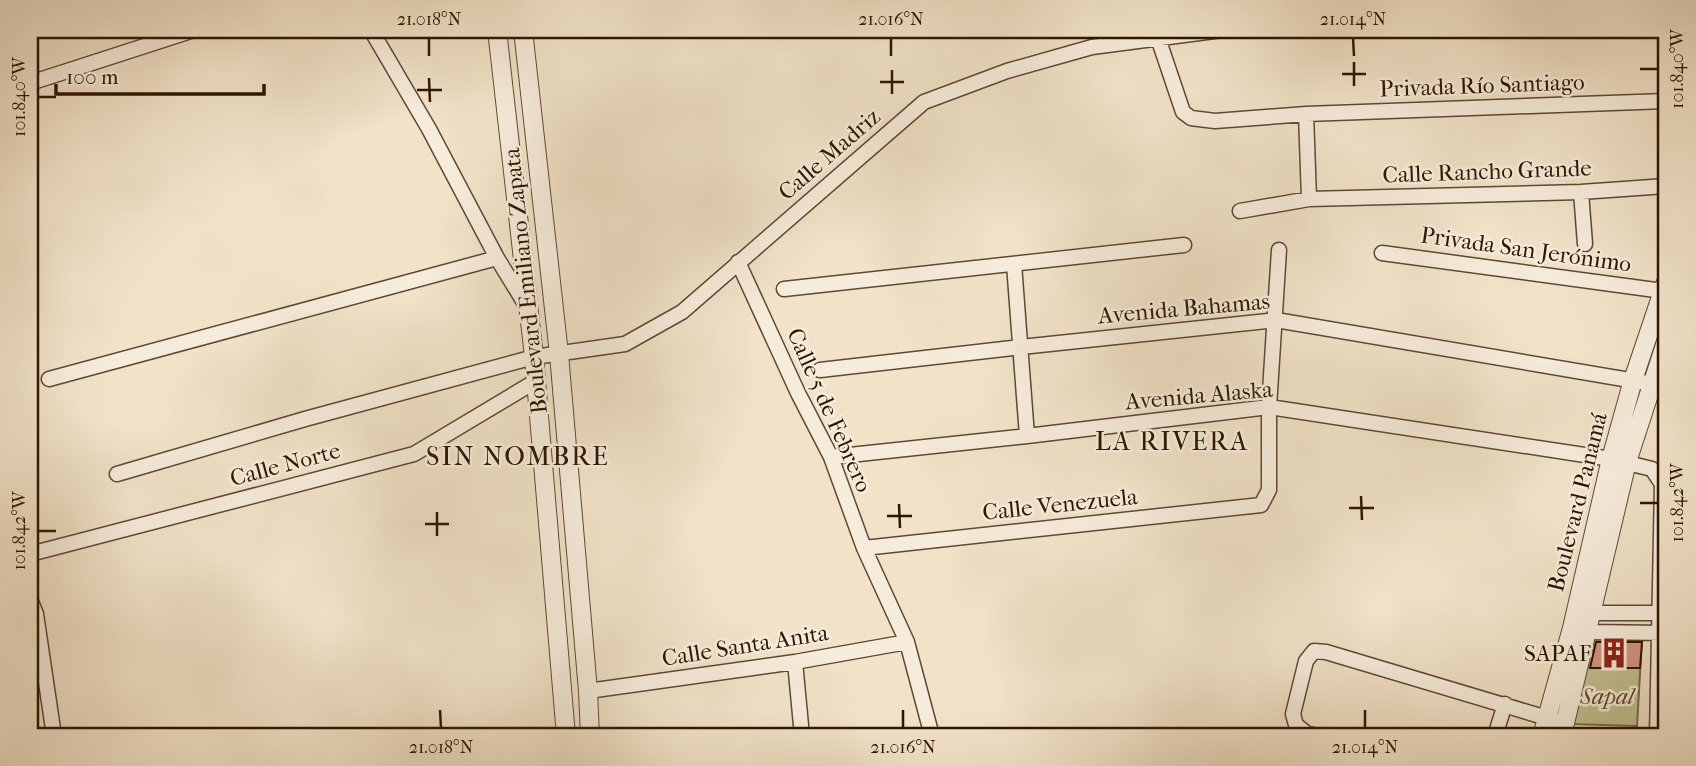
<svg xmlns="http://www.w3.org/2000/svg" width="1696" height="766" font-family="'IM FELL French Canon',serif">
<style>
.green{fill:#c2c191;stroke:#786c48;stroke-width:2}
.building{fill:#d59685;stroke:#2d1600;stroke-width:2}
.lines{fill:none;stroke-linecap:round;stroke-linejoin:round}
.minor-casing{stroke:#5e4932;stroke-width:17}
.tertiary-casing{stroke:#5e4932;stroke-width:20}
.minor{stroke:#f6ecdb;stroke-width:14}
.tertiary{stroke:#f6ecdb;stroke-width:18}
.ticks{fill:none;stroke:#2d1600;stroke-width:2.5}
.labels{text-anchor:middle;stroke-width:5;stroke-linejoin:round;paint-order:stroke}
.street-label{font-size:23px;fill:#2d1600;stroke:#f6ecdb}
.poi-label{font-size:23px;fill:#2d1600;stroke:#f6ecdb;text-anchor:end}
.park-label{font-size:23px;font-style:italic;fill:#5a492c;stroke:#f6ecdb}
.quarter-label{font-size:26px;letter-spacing:2px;fill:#2d1600;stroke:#f6ecdb}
.neatline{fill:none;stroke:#2d1600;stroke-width:2.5}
.ticks-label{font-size:18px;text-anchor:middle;fill:#2d1600}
</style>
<rect width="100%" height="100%" fill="#f1e2c8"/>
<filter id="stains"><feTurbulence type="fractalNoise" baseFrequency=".00286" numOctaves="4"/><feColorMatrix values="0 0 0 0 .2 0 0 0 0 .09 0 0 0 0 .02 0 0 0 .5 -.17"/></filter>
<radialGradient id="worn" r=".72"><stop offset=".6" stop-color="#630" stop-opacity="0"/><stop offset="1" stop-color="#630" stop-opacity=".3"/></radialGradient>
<path class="green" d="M1591,638L1642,639L1637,726L1569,724Z"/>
<path class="building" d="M1596,642H1642L1640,668H1590Z"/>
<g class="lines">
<g class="minor-casing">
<path id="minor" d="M371,30L429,129L497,258L527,307
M1158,38L1183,112L1191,118L1215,121L1306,114L1666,101
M30,83L194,30
M1306,114L1309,199
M1581,192L1585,244
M1240,211L1309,199L1581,192L1666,186
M1382,253L1663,291
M738,262L798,393L831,457L864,548L907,642L932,736
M1014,264L1027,436
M784,289L1184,245
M820,370L1021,347L1276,320L1653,384
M49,379L497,258
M831,457L1027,436L1269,407L1611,459L1652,469L1662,484L1657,736
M117,474L305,419L534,357L625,344L682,312L924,102L1007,71L1092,47L1222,30
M864,548L1261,505L1269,490V407L1279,250
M30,554L414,454L536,381
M30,599L36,614L54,736
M1584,612L1592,613H1666
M1580,630L1587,632L1666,633
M795,662L802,736
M588,691L795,662L907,642
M1316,736L1306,733L1296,725L1293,714L1306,661L1314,651L1326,652L1557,721
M1495,736L1505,704"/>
</g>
<g class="tertiary-casing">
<path id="tertiary" d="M497,30L534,357L566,736
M523,30L559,354L588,691L590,736
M1542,736L1572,628L1611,459L1633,380L1666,282
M1562,736L1627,462L1666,342"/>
</g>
<use href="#minor" class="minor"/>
<use href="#tertiary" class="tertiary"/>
</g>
<path class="ticks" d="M429,38V56M891,38V56M1353,38L1354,56M1354,62V86M1640,69H1658M892,70V94M1342,74H1366M429,78L430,102M880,82H904M417,90H442M38,97H56M1361,496L1362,520M1640,503H1658M899,504L900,528M1349,508H1374M437,512V536M887,516H912M425,524H449M38,531H56M440,710L441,728M903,710V728M1365,710V728"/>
<defs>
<g id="building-bare" transform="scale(2.415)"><path d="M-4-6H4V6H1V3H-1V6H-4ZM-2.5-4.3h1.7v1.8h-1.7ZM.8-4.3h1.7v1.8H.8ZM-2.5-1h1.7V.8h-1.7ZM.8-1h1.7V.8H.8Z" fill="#8f2418" stroke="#f6ecdb" stroke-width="2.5" paint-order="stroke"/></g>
</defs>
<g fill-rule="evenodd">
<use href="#building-bare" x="1614" y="653"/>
</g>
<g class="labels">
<g class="street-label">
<text transform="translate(1482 85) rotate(-2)" y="8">Privada Río Santiago</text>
<text transform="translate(829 154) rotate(-41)" y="8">Calle Madriz</text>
<text transform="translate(1487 171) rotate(-2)" y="8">Calle Rancho Grande</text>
<text transform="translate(1526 249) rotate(8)" y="8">Privada San Jerónimo</text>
<text transform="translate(525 281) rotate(-96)" y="8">Boulevard Emiliano Zapata</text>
<text transform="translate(1184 308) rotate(-5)" y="8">Avenida Bahamas</text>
<text transform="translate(1199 395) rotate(-5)" y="8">Avenida Alaska</text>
<text transform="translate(830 410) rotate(66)" y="8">Calle 5 de Febrero</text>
<text transform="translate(285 464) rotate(-15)" y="8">Calle Norte</text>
<text transform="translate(1577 502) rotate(-76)" y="8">Boulevard Panamá</text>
<text transform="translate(1060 504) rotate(-6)" y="8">Calle Venezuela</text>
<text transform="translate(745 645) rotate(-9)" y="8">Calle Santa Anita</text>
</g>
<g class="poi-label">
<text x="1591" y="661">SAPAF</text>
</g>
<g class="park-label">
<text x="1607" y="704">Sapal</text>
</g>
<g class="quarter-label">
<text x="1172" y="450">LA RIVERA</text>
<text x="518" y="465">SIN NOMBRE</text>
</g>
</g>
<rect width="1696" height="766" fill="none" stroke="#f1e2c8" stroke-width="77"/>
<path d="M56 84v10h208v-10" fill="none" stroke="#2d1600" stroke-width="3.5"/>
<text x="66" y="84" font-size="21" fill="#2d1600" stroke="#f6ecdb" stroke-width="5" paint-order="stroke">100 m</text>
<rect x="38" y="38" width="1620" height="690" class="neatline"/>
<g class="ticks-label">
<text x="429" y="25">21.018°N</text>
<text x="891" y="25">21.016°N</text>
<text x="1353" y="25">21.014°N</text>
<text transform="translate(1677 69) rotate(-90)" y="6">101.840°W</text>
<text transform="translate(19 97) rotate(-90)" y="6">101.840°W</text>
<text transform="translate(1677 503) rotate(-90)" y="6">101.842°W</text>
<text transform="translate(19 531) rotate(-90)" y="6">101.842°W</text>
<text x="441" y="753">21.018°N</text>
<text x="903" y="753">21.016°N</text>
<text x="1365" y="753">21.014°N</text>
</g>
<rect width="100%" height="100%" filter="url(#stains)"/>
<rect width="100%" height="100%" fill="url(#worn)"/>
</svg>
